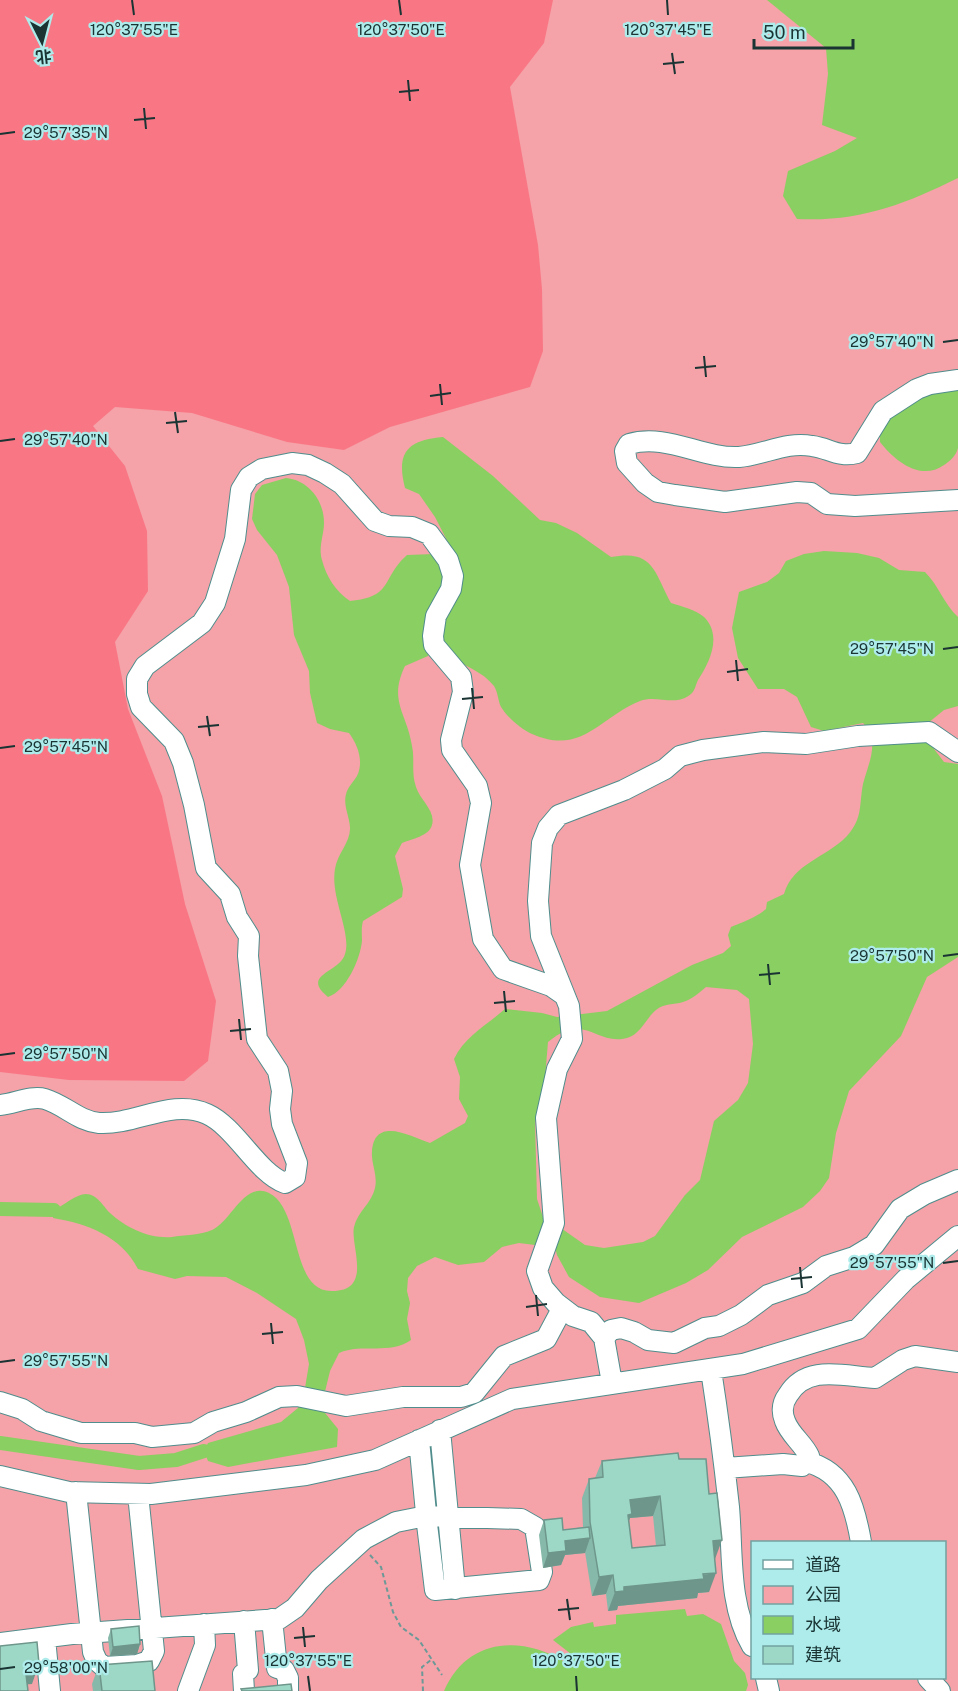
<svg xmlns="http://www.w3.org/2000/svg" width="958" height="1691" font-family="'Public Sans','Noto Sans SC',sans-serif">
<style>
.green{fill:#f5a2a8;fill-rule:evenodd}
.forest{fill:#f97785}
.water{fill:#8acf61}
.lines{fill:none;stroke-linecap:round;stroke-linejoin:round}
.canal{stroke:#8acf61;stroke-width:14}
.minor-casing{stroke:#508d8c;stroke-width:22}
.path{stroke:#6b9998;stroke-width:2;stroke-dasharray:4.5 3;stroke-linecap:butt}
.minor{stroke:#fff;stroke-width:20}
.wall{fill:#87b9aa;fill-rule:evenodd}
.shaded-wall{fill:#6e968b}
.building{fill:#9dd7c6;stroke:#6e968b;stroke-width:1.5;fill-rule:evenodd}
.ticks{fill:none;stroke:#1a3333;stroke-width:2}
.ticks-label{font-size:15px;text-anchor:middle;fill:#1a3333;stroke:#adeceb;stroke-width:4.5;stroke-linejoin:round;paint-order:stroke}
</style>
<rect width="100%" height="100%" fill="#adeceb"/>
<path class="green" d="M442,0H958V1691H0V503ZM752,1542H944V1678H752Z"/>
<path class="forest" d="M0,0H553L544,43L510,87L538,245L542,289L543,351L530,387L390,427L344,450L287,442L192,413L115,407L93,426L125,466L147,531L148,591L115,642L128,709L162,796L185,904L216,1001L208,1061L184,1081L69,1080L0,1072Z"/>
<path class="water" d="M767,0H958V178C903,205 859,222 797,219L783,196L788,171L835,151L857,138L822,125L828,74L826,48Z
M958,386C958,405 958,429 958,448C956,456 950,461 944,465C920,482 894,460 880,442C880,438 880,431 881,428C890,406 937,391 958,386Z
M443,437L493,476L540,520L556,523L577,533L611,557C654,549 654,572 671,603C681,606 696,610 704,617C723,636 709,663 698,680C696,684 695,690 692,693C677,708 657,694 640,701C600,717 582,756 532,734C521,729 508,718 501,707C498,701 498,692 494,686C485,675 476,671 465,665C454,658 446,648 438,640L453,552L435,517L419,494L405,488C396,453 407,440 443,437Z
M286,478C308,480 324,500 324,523C324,535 318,547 322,560C326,576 336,592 350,601C394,597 381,578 407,555L434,554L446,574L428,656L405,666C388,701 407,713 412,746C415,760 411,773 416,787C420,800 436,811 432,825C429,836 412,839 402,843L395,856L403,889L402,897L363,921C361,929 362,934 362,941C360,960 346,991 328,997C300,974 340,973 345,954C352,933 330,897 335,869C337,854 351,842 350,827C349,814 342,804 347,791C349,786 354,781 357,776C364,762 358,745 349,733L330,729L317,723L310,693L309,671L294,635L289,587L277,555L257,530L252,519L255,494L262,485Z
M824,551L857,553L879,558L899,570L925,572C939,586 944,604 958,617V706L944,710L928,723L934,749L944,762L958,764V957L927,977L901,1036L849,1091L836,1133L829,1178L820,1191L803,1207L742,1237L708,1270L686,1283L639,1303L600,1297L569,1277L557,1255L553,1240L558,1226L585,1245L604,1248L643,1242L655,1236L685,1195L700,1180L714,1121L738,1100L748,1083L753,1044L749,999L737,990L706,987C700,992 691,1000 683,1002C674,1005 664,1003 656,1010C646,1018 641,1034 627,1038C596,1046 585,1011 548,1042L545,1078L535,1122L537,1199L545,1223L543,1246L519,1243L502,1247L484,1262L458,1265L435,1257L417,1266L408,1278L407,1291L410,1303L407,1319L411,1340C390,1355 362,1343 339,1353L330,1371L321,1408L338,1429L337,1447L228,1467L208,1461L204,1451L208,1443L281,1422L298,1408L305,1388L309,1364L304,1340L296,1319L257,1293L226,1277L187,1276L175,1279L138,1269C121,1236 88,1224 53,1218L54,1210C63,1206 76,1194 86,1194C97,1194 103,1206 110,1213C126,1228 150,1239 172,1237C184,1235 200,1235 212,1230C231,1222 244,1181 269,1193C302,1209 290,1291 331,1291C374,1292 350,1246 354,1227C357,1212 372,1203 375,1188C378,1176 371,1163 372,1152C374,1115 412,1137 430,1143L465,1123L468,1116L459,1099L460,1077L454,1059C465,1036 487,1025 505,1009L542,1013L557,1017L607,1011L692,965L723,953L731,946L728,935L731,927C743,922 757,917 766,909L767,902L784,894C793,863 826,858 847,836C863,818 859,805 863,784C868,764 881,741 863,723L824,731L811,727L797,697L784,689H758L738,658L732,628L739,592L767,582L779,573L786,561L804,554Z
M685,1609L687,1616L703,1614L721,1624L734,1661L745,1673L748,1685L746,1691H444C467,1638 521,1635 565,1662L571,1654L553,1640L571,1627L593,1622L594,1627L616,1624V1615Z"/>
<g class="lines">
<path class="canal" d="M0,1209L54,1210
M0,1443L139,1463L176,1460L204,1451"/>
<g class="minor-casing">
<path id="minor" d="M958,380L930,384L917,389L883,411L857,453C839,458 829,448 812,446C786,441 764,455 739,457C702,459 667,433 629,444L625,451L627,463L645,483L658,492L675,495L725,502L797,492L811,493L827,504L855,506L958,500
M0,1105C14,1104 31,1095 45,1099C65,1105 78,1121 99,1123C136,1125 172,1098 207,1114C236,1127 257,1173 285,1183L295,1177L297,1163L282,1124L280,1109L282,1091L278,1071L257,1039L248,956L249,936L237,917L230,894L206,868L194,805L183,763L174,741L141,707L137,694V679L145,666L202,623L215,603L235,539L241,490L249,477L262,469L292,463L308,465L325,473L342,484L375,521L389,526L412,527L429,534L448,560L453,576L451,589L436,616L433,636L434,645L461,677L463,692L451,740L452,750L477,786L481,803L470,865L483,939L503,969L551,986L564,995
M604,1338L591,1322L573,1316L556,1303L543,1288L537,1271L554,1223L546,1118L557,1069L572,1039L569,1006L541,936L538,901L542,843L548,828L559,815L624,790L665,769L680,756L703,750L764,742L806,744L858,736L929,732L958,752
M711,1370C718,1415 724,1461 729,1507C733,1552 728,1605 752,1646
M612,1383L604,1338L611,1330L621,1328L634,1332L648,1340L674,1343L705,1328L719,1326L741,1315L768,1295L803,1283L826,1266L854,1257L874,1245L900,1209L925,1194L958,1180
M0,1402L22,1409L41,1421L81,1433H135L152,1437L194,1433L213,1422L246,1412L279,1397L297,1396L346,1406L403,1397H461L474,1393L504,1356L546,1339L562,1309
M440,1430L455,1589
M807,1462C846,1472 855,1507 861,1542
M725,1468L783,1464L802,1466L809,1456C803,1443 790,1435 785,1421C781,1411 782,1403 788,1395C807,1363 846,1377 875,1378L903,1360L915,1356L958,1362
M0,1476L69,1492L151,1494L306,1475L375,1460L512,1399L743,1364L858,1329L906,1279L958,1236
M76,1492L93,1652L97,1661L104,1667L137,1665L149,1661L154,1651L138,1494
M272,1619L277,1668L284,1670L288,1678V1691
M45,1638L50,1691
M0,1643L72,1634L279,1619L295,1608L319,1580L364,1539L396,1522L426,1516L521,1519L535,1527L542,1572L539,1580L435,1590L426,1516V1513L419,1440
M766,1678L769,1691
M928,1678L940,1691
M188,1691L205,1645L204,1624
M244,1691L243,1674L248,1670L244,1621"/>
</g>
<path class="path" d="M370,1555L381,1567L393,1612L401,1627L419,1640L442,1675
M423,1691L422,1667L431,1660"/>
<use href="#minor" class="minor"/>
</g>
<path class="wall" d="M679,1459L715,1559L709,1592L698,1593L697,1598L618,1606L617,1610L608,1611L606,1594L592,1596L585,1552V1553L565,1555L561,1565L543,1568L539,1535L544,1520L563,1530L583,1527L582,1498L589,1479L595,1478L602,1461ZM653,1516L656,1546L632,1548L629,1521L630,1518Z
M111,1629L140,1644L137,1654L110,1656L108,1638Z
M99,1665L155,1691H93L92,1684Z"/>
<path class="shaded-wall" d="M660,1496L653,1516L630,1518L624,1534L630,1500Z
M590,1538L585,1553L565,1555L561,1565L543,1568L548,1553L565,1541Z
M722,1540L715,1559L713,1541Z
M716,1573L709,1592L698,1593L697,1598L618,1606L617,1610L608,1611L615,1592L624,1587Z
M613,1575L606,1594L592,1596L599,1577Z
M140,1644L137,1654L110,1656L113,1647Z
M39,1664L32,1684L18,1685L25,1666Z"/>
<path class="building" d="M678,1453L679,1459H706L709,1494L717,1493L722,1540L713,1541L716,1573L703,1574L704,1579L624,1587V1591L615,1592L613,1575L599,1577L590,1522L589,1479L603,1477L602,1461ZM660,1496L665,1545L632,1548L628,1515L632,1514L630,1500Z
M562,1518L563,1530L589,1527L590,1538L565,1541L566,1551L548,1553L544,1520Z
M139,1626L140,1644L113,1647L111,1629Z
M37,1642L39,1664L25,1666L28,1691H0V1646Z
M152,1661L155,1691H102L99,1665Z
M291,1684L292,1691H242L241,1689Z"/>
<path class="ticks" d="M132,0L134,15M399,0L401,15M667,0L668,15M672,53L675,74M663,64L684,62M408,80L410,101M399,92L419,90M144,108L146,129M134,120L155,118M0,134L15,132M943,342L958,340M704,356L706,377M695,368L716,366M440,384L442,405M430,396L451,393M175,412L178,433M166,423L187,421M0,441L15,439M943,649L958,647M736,660L738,681M727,672L748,669M472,688L474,709M462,699L483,697M207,716L210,736M198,727L219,725M0,748L15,746M943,956L958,954M768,964L770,985M759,975L780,973M504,991L506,1012M494,1003L515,1001M239,1019L241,1040M230,1031L251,1029M0,1055L15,1053M943,1263L958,1261M800,1267L802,1288M791,1279L812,1277M536,1295L538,1316M526,1307L547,1304M271,1323L273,1344M262,1334L283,1332M0,1362L15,1360M567,1599L570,1620M558,1610L579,1608M303,1627L305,1647M294,1638L315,1636M0,1669L15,1667M308,1676L310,1691M576,1676L577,1691"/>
<g class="ticks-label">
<text x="134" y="35">120°37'55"E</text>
<text x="401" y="35">120°37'50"E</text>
<text x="668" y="35">120°37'45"E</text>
<text x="66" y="138">29°57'35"N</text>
<text x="892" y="347">29°57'40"N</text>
<text x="66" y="445">29°57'40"N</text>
<text x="892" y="654">29°57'45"N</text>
<text x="66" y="752">29°57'45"N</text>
<text x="892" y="961">29°57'50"N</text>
<text x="66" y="1059">29°57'50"N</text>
<text x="892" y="1268">29°57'55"N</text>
<text x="66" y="1366">29°57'55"N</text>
<text x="308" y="1666">120°37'55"E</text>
<text x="576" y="1666">120°37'50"E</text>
<text x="66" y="1673">29°58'00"N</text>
</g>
<rect x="751" y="1541" width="195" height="138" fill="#adeceb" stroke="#72a2a1" stroke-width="1.5"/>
<rect x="763" y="1560" width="30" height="9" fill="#ffffff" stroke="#72a2a1" stroke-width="1.5"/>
<text x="805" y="1571" font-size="18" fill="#1a3333">道路</text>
<rect x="763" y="1586" width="30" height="18" fill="#f5a2a8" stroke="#72a2a1" stroke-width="1.5"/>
<text x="805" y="1601" font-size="18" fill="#1a3333">公园</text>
<rect x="763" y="1616" width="30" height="18" fill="#8acf61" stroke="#72a2a1" stroke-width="1.5"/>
<text x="805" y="1631" font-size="18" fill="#1a3333">水域</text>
<rect x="763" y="1646" width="30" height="18" fill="#9dd7c6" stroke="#72a2a1" stroke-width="1.5"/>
<text x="805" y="1661" font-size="18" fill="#1a3333">建筑</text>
<g transform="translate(42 42) rotate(174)" stroke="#adeceb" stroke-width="4.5" paint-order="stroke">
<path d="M0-4.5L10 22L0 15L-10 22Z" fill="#1a3333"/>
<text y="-9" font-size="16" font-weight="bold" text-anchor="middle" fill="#1a3333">北</text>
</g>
<path d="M754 39v9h99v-9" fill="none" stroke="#1a3333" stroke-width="3"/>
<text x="763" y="39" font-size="18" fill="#1a3333" stroke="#adeceb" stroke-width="4.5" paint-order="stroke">50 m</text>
</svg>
